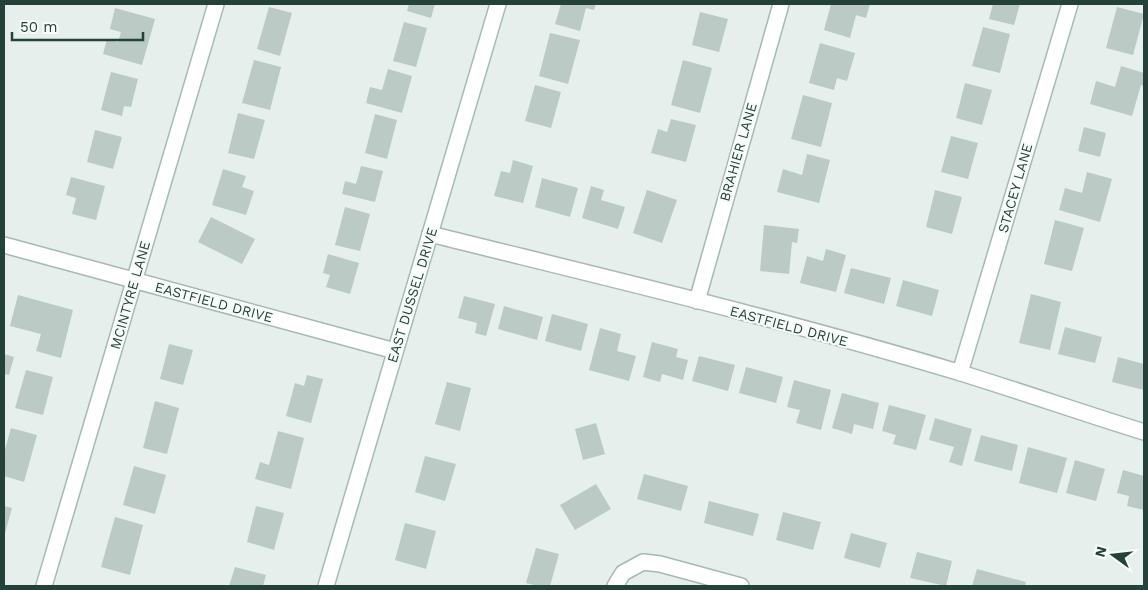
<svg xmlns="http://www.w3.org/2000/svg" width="1148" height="590" font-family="'Work Sans',sans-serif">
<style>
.building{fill:#bbcac4}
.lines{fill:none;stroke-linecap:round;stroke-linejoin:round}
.street-casing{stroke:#a8b8b2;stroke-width:18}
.secondary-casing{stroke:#a4bbb3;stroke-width:18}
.street{stroke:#fff;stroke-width:15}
.secondary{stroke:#fff;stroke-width:15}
.labels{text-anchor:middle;stroke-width:4.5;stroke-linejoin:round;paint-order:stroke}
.street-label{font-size:14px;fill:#24423a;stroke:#f7fbf9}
</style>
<rect width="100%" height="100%" fill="#e6efeb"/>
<path class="building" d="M409,4H435L431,18L407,11Z
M561,4H596L594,10L586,8L580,31L555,24Z
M831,4H870L866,18L856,15L850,38L824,30Z
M993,4H1020L1014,25L989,19Z
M269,7L292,13L280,56L257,49Z
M1117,7L1144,14L1133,55L1106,48Z
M115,8L155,19L142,65L103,54L107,39L118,42L121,32L110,29Z
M700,12L728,19L719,52L692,45Z
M404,22L427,28L416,67L393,61Z
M983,27L1010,34L1000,73L972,66Z
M550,33L580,40L568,84L539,76Z
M820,43L855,53L847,81L837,78L834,90L809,83Z
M254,60L281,67L270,110L242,103Z
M683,60L712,68L700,113L671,105Z
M1121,66L1144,73V86L1141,85L1132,116L1090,104L1096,81L1115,87Z
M388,69L412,76L402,113L366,103L370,87L382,90Z
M111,72L138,79L131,107L124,106L122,116L101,110Z
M965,83L992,90L982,125L956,118Z
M535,85L561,92L551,128L525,121Z
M803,95L832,103L821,147L791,139Z
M238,113L265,120L254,159L228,153Z
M375,114L397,120L387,159L365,153Z
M671,119L696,125L686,162L651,153L658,129L667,132Z
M1084,127L1106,133L1100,157L1078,151Z
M95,130L122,137L113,169L87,162Z
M951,136L978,143L968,179L941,172Z
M807,154L830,160L819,203L777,192L783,169L802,175Z
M513,160L533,166L523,203L494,196L501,171L510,173Z
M361,166L383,171L375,202L342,194L345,181L356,184Z
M223,169L246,176L242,187L254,191L246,215L212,205Z
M1087,172L1112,179L1100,222L1059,210L1065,188L1082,193Z
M71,177L105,186L96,220L72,214L76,198L66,195Z
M542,178L578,188L570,217L535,207Z
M591,186L604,190L601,200L625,207L618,229L582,218Z
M647,190L677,200L662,243L633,233Z
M935,190L962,197L952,234L926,227Z
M345,207L370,214L360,251L335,245Z
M211,217L255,239L242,264L198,242Z
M1055,220L1084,228L1072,271L1044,264Z
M764,225L799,229L797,243L792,242L789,274L760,271Z
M826,249L846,255L836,292L800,283L807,256L823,261Z
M328,254L359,263L350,294L326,287L330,275L323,273Z
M851,268L891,278L884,304L844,293Z
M903,280L939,290L932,316L896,306Z
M1031,294L1061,302L1050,350L1019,343Z
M18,295L73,310L61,358L36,351L41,334L10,326Z
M464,296L495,304L486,336L475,333L477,323L458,318Z
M504,306L543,317L537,340L498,329Z
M552,314L588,324L581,351L545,341Z
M1065,327L1102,337L1095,363L1058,354Z
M600,328L621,334L617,351L636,356L629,381L589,370Z
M652,342L678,349L676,357L688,360L683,380L662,374L660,382L643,377Z
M169,344L193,350L183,385L160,379Z
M4,354L14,357L9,375L4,374Z
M699,356L735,365L728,391L692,381Z
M1118,357L1144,364V390L1112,382Z
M746,367L783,377L776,403L739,393Z
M26,370L53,377L43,415L15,408Z
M307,375L323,379L311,423L286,416L295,383L304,386Z
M794,380L831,390L821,430L796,423L800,410L787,407Z
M447,382L471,388L460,431L435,424Z
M842,393L879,403L873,429L854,424L852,434L832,428Z
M155,401L179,408L167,454L143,448Z
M889,405L926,415L916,450L893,444L896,435L882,431Z
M935,418L972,429L962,466L949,462L954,447L929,440Z
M596,423L605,454L583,460L575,429Z
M11,428L37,435L24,482L4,476V453Z
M278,431L304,438L291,489L255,479L260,462L269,465Z
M981,435L1018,445L1012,471L974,461Z
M1028,447L1067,458L1057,493L1019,483Z
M425,456L456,464L445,501L415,492Z
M1075,460L1105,469L1096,501L1066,493Z
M134,466L166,475L155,514L123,505Z
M1123,470L1144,476V510L1127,506L1129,496L1117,493Z
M644,474L688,486L681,511L637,499Z
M596,484L611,509L575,530L560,505Z
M709,501L759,514L753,536L704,523Z
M4,506L12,508L4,537Z
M256,506L284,513L274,550L247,542Z
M783,512L821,522L813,550L776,540Z
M115,517L143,525L130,575L101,567Z
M405,523L436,531L426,569L395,560Z
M851,533L887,543L880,568L844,558Z
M536,548L559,554L550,586H538L526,583Z
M917,552L952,561L946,586L910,578Z
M235,567L266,575L263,586H229Z
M977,569L1026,582L1025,586H972Z"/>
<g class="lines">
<g class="street-casing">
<path id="street" d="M430,234C607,278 786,320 961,373C1022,392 1083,413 1144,432
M4,245L395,351
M697,301L781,4
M960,373L1070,4
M44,586L216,4
M615,586L623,573L643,562L660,564L741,586"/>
</g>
<g class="secondary-casing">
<path id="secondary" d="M326,586L498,4"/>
</g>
<use href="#street" class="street"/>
<use href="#secondary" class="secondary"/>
</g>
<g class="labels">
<g class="street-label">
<text transform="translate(738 152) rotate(-74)" y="5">BRAHIER LANE</text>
<text transform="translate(1015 188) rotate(-74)" y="5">STACEY LANE</text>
<text transform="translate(130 295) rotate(-74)" y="5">MCINTYRE LANE</text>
<text transform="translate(412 295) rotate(-73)" y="5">EAST DUSSEL DRIVE</text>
<text transform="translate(214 302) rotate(15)" y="5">EASTFIELD DRIVE</text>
<text transform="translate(789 326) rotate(15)" y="5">EASTFIELD DRIVE</text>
</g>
</g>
<rect width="1148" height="590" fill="none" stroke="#24423a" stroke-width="10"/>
<g transform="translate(1113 555) rotate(285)" stroke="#f7fbf9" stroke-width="4" paint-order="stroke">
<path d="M0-4L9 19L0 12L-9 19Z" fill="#24423a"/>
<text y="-8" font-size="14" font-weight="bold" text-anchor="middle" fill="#24423a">N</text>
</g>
<path d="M12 32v8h131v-8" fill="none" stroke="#24423a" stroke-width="2.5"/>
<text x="20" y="32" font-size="15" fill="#24423a" stroke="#f7fbf9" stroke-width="4" paint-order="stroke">50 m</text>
</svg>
